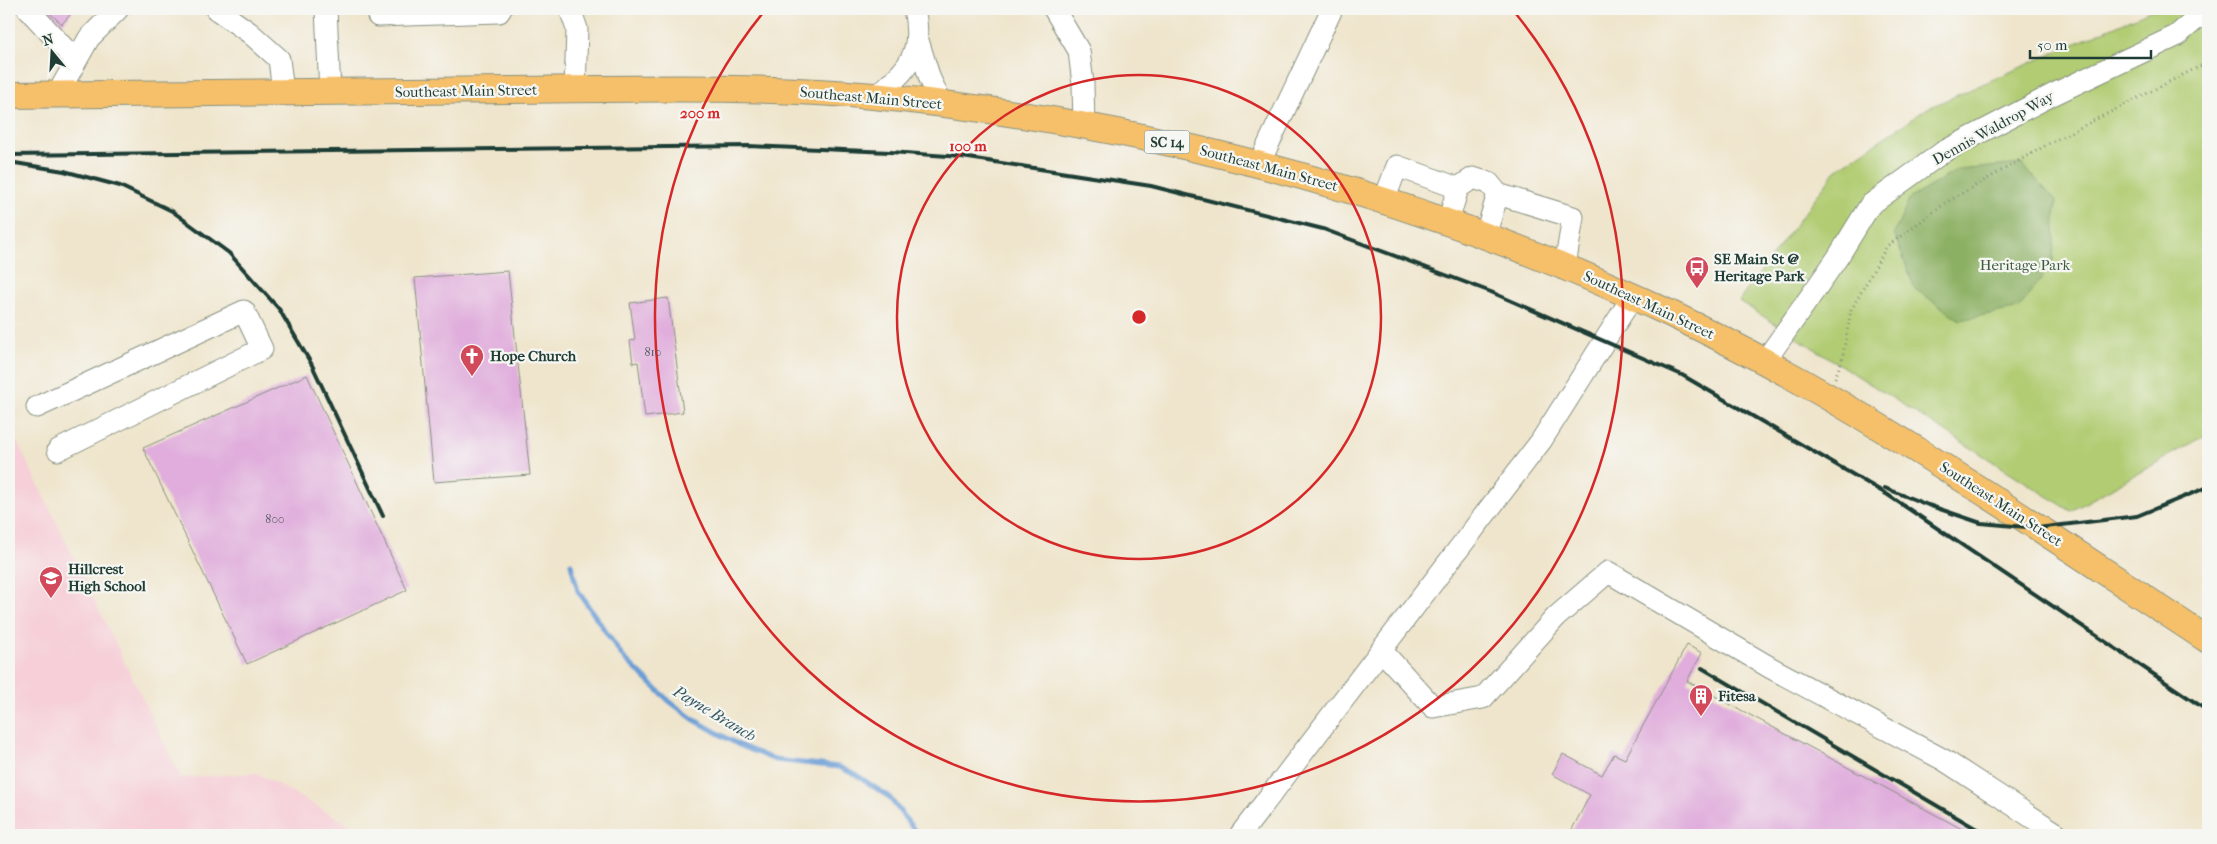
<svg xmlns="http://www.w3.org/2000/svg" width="2217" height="844" font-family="'IM FELL French Canon',serif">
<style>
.built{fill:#f6cfd8}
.green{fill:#b1cc72;stroke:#688453}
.forest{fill:#8cb064;stroke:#56764c}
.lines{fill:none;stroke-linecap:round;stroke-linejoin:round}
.stream{stroke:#6a9dd5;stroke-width:5}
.building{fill:#e0addc}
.minor-casing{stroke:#879180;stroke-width:23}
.major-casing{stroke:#879180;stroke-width:28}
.path{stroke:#879180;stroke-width:3;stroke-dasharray:1 4;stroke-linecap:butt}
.minor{stroke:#fff;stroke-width:21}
.major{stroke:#f6c06b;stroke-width:26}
.rail{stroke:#1f3d34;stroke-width:4}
.ring{fill:none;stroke:#d62828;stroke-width:2.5}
.labels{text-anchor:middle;stroke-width:4.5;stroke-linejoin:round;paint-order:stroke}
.number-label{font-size:12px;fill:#4f595e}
.shield{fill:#f6f6f2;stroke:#60746d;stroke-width:1}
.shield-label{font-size:14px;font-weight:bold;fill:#1f3d34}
.street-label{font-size:15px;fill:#1f3d34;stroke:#f6f6f2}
.poi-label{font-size:15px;font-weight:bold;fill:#1f3d34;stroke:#f6f6f2;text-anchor:start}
.park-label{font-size:15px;fill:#3c5a40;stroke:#f6f6f2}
.water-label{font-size:16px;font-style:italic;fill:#365a64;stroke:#f6f6f2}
.centre{fill:#d62828;stroke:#f6f6f2;stroke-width:2.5}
.ring-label{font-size:15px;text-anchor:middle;font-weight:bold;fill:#d62828;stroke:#f6f6f2;stroke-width:4.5;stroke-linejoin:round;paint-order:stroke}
</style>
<rect width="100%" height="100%" fill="#f6f6f2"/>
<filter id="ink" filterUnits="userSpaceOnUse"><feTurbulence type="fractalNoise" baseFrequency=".02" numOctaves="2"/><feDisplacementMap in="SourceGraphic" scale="10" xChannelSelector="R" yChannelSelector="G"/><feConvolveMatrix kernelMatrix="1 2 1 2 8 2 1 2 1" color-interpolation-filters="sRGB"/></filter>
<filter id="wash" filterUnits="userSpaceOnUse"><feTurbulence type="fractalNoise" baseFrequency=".0096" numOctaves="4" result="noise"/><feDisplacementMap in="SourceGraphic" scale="20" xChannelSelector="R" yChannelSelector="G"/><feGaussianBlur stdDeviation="1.12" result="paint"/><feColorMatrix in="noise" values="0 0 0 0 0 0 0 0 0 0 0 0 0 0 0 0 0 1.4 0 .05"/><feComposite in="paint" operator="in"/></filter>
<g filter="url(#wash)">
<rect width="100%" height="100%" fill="#efe5cc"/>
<path class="built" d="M9,425L181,778L257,773L357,829L360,835H9Z"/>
<path class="green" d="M2154,9H2208V434L2071,511L1739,301L1836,170L1928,108Z"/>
<path class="forest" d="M2022,164L2056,201L2053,263L2019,308L1960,320L1915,289L1894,234L1910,198L1958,170Z"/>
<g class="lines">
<path class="stream" d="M571,564L578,591L623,657L669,701L693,719L739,745L775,760L839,767L858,776L889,797L918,835"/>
</g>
<g id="blocks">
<path class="building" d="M45,9H75L62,24Z
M508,271L530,475L434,482L415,278Z
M668,298L683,412L645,417L638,362L633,363L630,341L635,340L630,303Z
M307,375L407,590L247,664L143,448Z
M1687,645L1702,653L1687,681L1973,835H1569L1590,795L1552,774L1563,754L1602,775L1614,754L1625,759Z"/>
</g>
</g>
<g filter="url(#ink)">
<use href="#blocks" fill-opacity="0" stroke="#879180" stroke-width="1"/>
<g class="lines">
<g class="minor-casing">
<path id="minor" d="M28,9L76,61
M216,9L250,33L279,59L283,92
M326,9L330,92
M570,9L577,29L575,90
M1054,9L1079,51L1083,84L1084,126
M378,16L499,12L501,9
M917,37L930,79L942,104
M57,95L89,38L118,9
M875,97C908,69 924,55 914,9
M1259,164L1332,9
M1458,188L1473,178L1489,183L1498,194
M1384,201L1397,166L1458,188L1448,222
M1485,236L1498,194L1573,217L1565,266
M1765,361L1838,257L1870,205L1943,152L2052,95L2176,36L2201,15L2203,9
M37,407L244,311L262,349L58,450
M1382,651L1433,707L1483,698L1556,617L1608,572L1771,668L1944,760L2059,835
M1240,835L1541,441L1633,296"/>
</g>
<g class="major-casing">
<path id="major" d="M9,95C176,93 344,92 511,90C632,89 752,85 873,96C1149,123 1418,195 1669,313C1860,403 2033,525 2208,640"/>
</g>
<path class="path" d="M1835,378L1842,360L1851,310L1887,246L1947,202L2048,144L2208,62"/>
<use href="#minor" class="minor"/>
<use href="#major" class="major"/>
<path class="rail" d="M9,155L749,146L890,152L962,157L1151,186L1323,229L1491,292L1682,375L1888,495L2208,711
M9,162L64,171L120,186L172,211L229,253L279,309L312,365L383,516
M1885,488L1928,505L1981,523L2037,528L2137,516L2208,487
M1702,668L1987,835"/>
</g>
</g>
<g class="ring">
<circle cx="1139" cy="317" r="242"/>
<path d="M1512 9A484 484 0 1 1 766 9"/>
</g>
<defs>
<g id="bus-pin" transform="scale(1.25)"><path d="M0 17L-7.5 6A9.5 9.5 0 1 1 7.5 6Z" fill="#d1495b" stroke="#f6f6f2"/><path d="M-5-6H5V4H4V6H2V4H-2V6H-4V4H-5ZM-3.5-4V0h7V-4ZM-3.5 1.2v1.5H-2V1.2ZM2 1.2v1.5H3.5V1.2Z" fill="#fff"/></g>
<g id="church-pin" transform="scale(1.25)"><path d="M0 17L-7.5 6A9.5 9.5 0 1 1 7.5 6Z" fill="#d1495b" stroke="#f6f6f2"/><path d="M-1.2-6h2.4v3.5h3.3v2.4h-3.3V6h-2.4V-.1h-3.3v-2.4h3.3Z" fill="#fff"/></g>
<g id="school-pin" transform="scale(1.25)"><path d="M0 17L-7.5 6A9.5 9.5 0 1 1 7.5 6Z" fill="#d1495b" stroke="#f6f6f2"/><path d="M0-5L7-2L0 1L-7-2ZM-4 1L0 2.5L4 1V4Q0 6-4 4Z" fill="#fff"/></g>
<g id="building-pin" transform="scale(1.25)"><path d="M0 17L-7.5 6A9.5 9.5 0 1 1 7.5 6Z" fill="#d1495b" stroke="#f6f6f2"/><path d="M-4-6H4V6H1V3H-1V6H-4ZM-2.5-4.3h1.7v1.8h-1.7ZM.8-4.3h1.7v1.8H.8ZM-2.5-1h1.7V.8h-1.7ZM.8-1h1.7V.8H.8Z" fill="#fff"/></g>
</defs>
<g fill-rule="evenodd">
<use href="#bus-pin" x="1697" y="268"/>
<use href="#church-pin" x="472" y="356"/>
<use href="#school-pin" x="51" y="578"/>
<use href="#building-pin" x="1701" y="696"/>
</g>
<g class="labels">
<g class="number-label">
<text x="653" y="356">810</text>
<text x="275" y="523">800</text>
</g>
<rect class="shield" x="1144.5" y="130.5" width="45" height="23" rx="4"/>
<g class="shield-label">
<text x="1167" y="147">SC 14</text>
</g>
<g class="street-label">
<text transform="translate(466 91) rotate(-1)" y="5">Southeast Main Street</text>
<text transform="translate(871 98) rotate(5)" y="5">Southeast Main Street</text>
<text transform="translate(1993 128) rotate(-29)" y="5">Dennis Waldrop Way</text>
<text transform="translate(1269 168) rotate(15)" y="5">Southeast Main Street</text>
<text transform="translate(1649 305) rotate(25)" y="5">Southeast Main Street</text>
<text transform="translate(2001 504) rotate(33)" y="5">Southeast Main Street</text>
</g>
<g class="poi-label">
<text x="1714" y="264">SE Main St @<tspan x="1714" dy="17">Heritage Park</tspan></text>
<text x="490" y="361">Hope Church</text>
<text x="68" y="574">Hillcrest<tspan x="68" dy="17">High School</tspan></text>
<text x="1718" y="701">Fitesa</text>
</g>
<g class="park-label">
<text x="2025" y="270">Heritage Park</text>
</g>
<g class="water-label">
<text transform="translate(715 713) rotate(31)" y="6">Payne Branch</text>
</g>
</g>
<circle cx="1139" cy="317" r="8" class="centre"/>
<g class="ring-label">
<text x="700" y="118">200 m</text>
<text x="968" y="151">100 m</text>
</g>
<rect width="2217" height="844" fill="none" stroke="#f6f6f2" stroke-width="30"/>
<g transform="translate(52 52) rotate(342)" stroke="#f6f6f2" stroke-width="4" paint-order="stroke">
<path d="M0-4L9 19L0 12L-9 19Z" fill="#1f3d34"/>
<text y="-8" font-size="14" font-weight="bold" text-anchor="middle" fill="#1f3d34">N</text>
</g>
<path d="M2030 50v8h121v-8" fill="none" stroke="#1f3d34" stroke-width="2.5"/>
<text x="2037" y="50" font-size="15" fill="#1f3d34" stroke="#f6f6f2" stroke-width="4" paint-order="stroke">50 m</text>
</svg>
